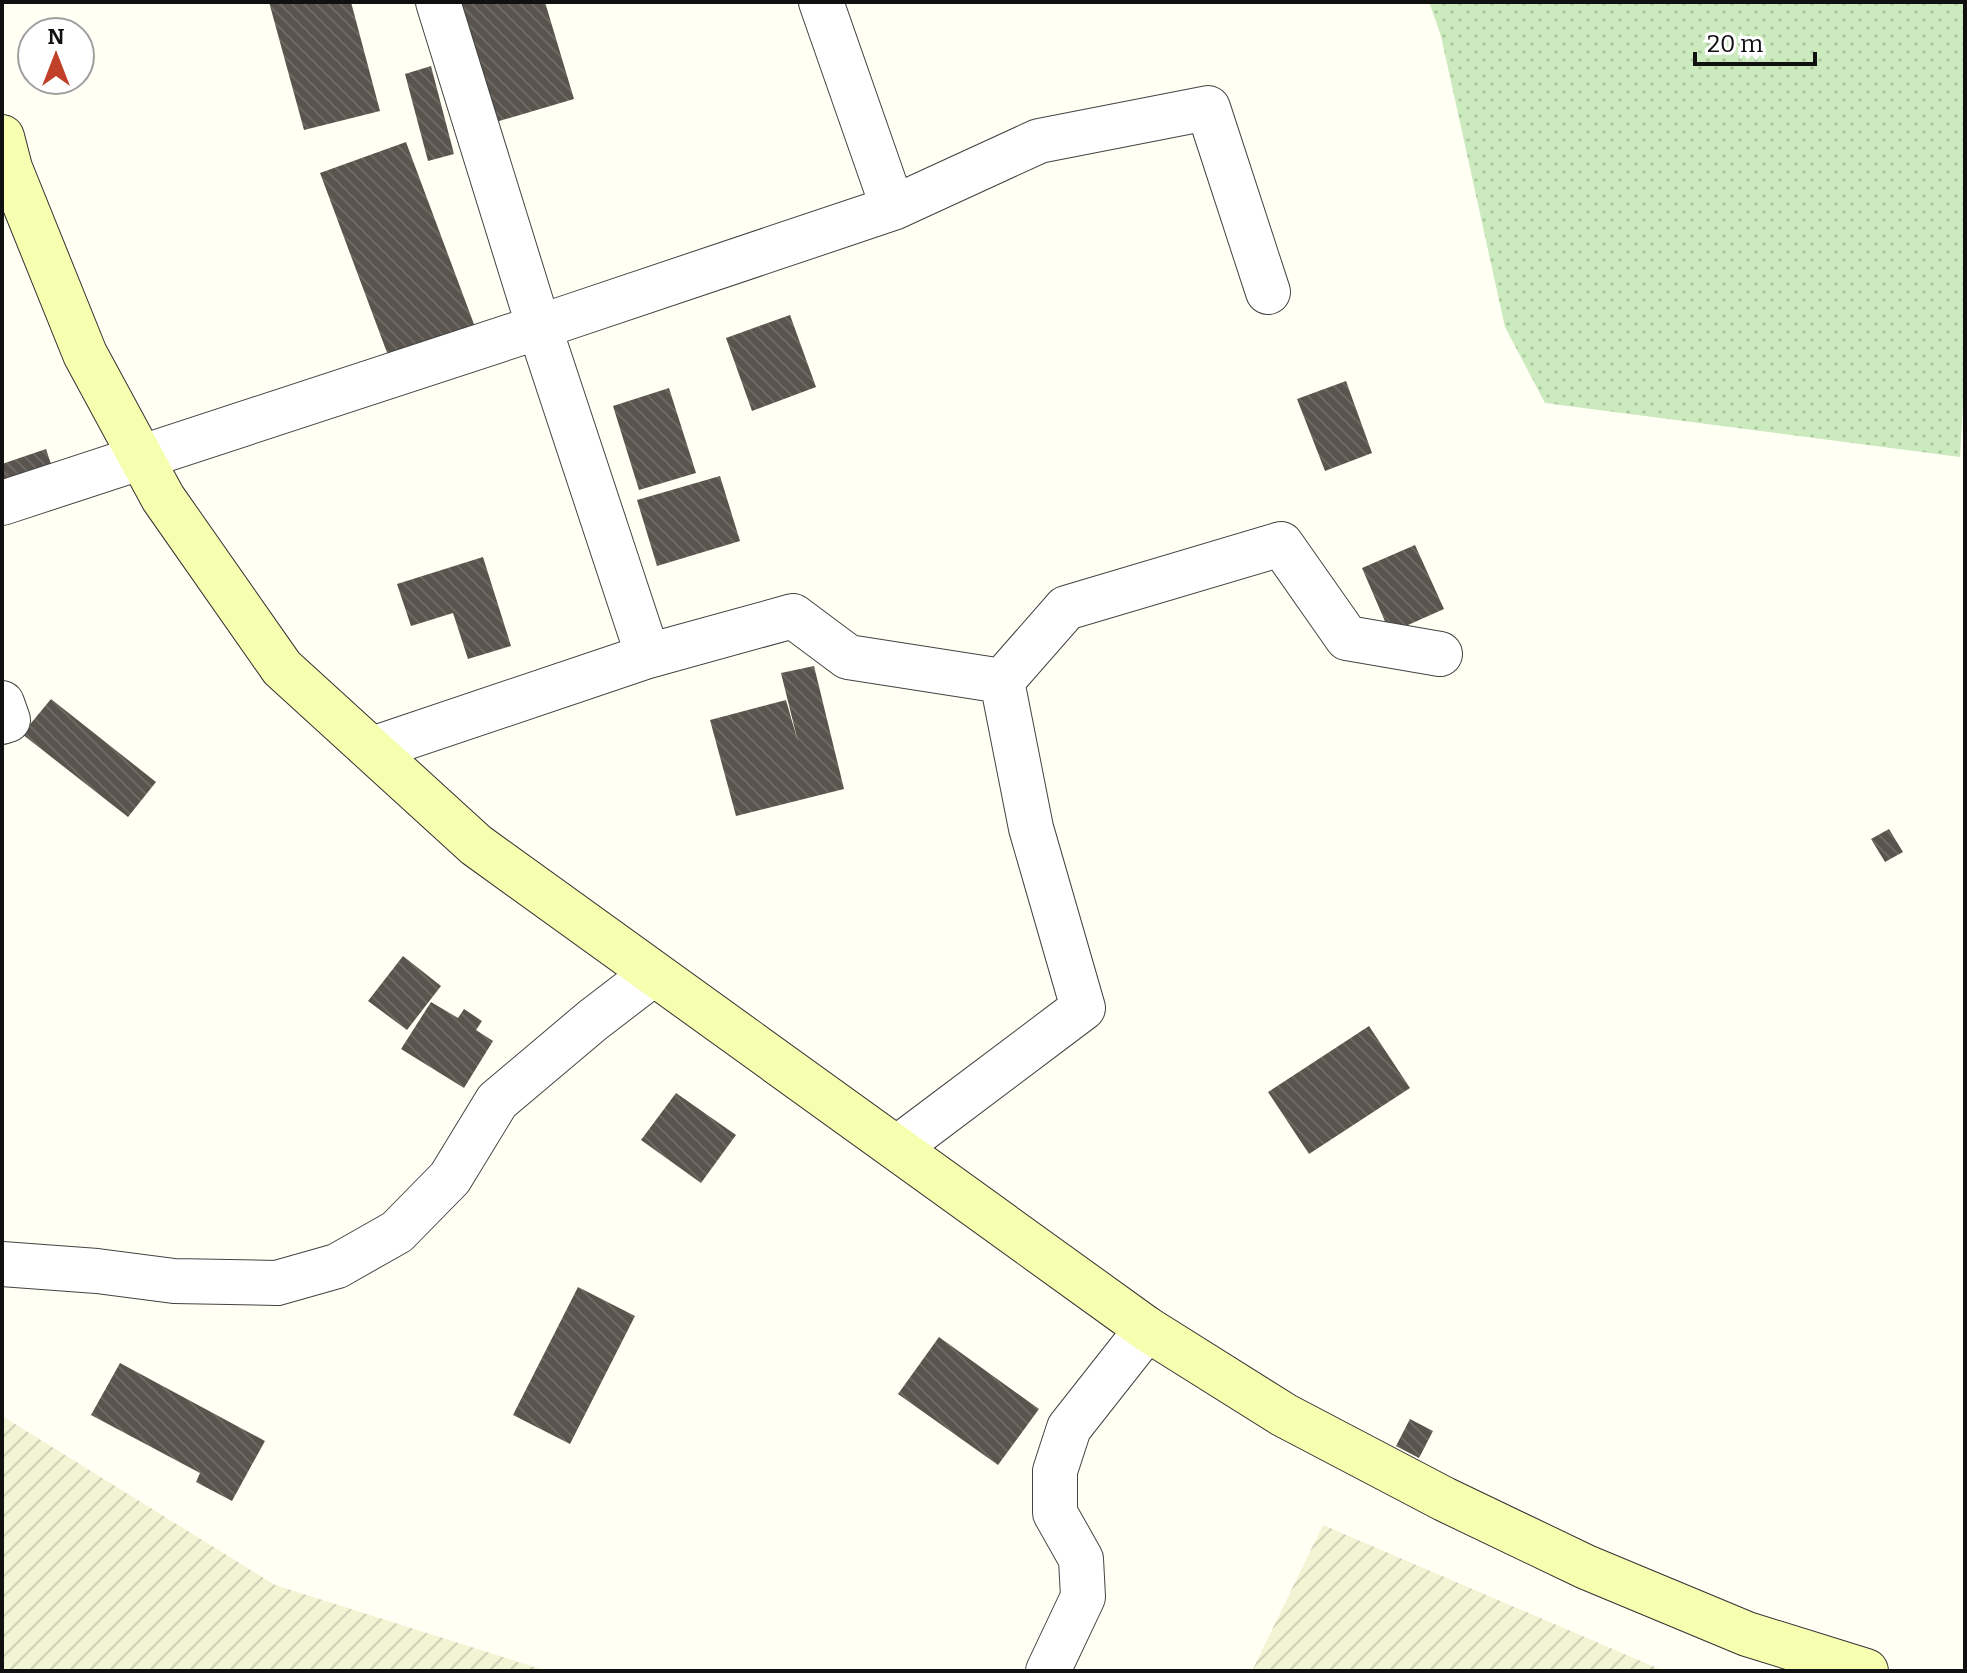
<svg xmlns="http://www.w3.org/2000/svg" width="1967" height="1673" font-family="Bitter,serif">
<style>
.farmland{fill:url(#farmland-furrows)}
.grass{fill:url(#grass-dots)}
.building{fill:url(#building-back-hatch)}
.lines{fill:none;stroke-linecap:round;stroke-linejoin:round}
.street-casing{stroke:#434343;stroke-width:46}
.secondary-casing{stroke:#323232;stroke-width:46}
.street{stroke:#fff;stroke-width:44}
.secondary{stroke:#f6feb0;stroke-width:44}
</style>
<defs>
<pattern id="farmland-furrows" width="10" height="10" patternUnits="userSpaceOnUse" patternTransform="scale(2)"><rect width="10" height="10" fill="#f1f5d4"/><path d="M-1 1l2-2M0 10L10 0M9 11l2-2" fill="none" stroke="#ced1b5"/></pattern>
<pattern id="grass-dots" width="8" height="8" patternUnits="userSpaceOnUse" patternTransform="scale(2)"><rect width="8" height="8" fill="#cbeabd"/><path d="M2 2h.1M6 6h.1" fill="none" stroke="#adc8a1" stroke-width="1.8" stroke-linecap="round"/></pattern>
<pattern id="building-back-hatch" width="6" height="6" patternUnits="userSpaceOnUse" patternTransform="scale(2)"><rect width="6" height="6" fill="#59544d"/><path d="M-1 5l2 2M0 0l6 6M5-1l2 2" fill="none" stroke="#6c6862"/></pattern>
</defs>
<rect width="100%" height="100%" fill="#fffff4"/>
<path class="farmland" d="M2,1416L275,1585L547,1671H2Z
M1323,1525L1664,1671H1252Z"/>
<path class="grass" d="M1429,2H1965V364L1960,457L1545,403L1505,327L1441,36Z"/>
<path class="building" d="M269,2H351L380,111L304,130Z
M461,2H545L574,99L496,122Z
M431,66L454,154L428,161L405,74Z
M406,142L478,335L392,366L320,173Z
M790,315L816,387L752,411L726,338Z
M1346,381L1372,453L1325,471L1297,399Z
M669,388L696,473L639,490L613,406Z
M46,449L54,473L2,490V464Z
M720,476L740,541L657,566L637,500Z
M1415,545L1444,609L1390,633L1362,568Z
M483,557L511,646L468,659L453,613L411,626L397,584Z
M814,666L844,789L736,816L710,720L786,700L798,742L781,673Z
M51,699L156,782L128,817L22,734Z
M1889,829L1903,852L1885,862L1871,839Z
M403,956L441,986L407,1030L368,1001Z
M431,1002L458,1018L464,1009L482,1021L476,1030L493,1041L464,1088L401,1049Z
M1369,1026L1410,1088L1309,1154L1268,1092Z
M676,1093L736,1135L701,1183L641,1140Z
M578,1287L635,1316L570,1444L513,1415Z
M939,1337L1039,1409L998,1465L898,1394Z
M120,1363L265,1441L232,1501L196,1482L200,1473L91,1415Z
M1410,1419L1433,1431L1419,1458L1396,1446Z"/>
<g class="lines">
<g class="street-casing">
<path id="street" d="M438,2L531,302L648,656
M821,2L893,208
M2,503L539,327L893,208L1039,141L1208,108L1268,292
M2,703L8,720L2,722
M372,749L648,656L793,616L848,657L1002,681
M897,1148L1083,1008L1031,828L1002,681L1066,608L1281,544L1347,638L1440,654
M2,1264L97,1271L174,1281L277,1283L337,1266L397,1232L450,1178L497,1101L593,1020L653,974
M1048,1671L1083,1597L1081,1559L1055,1513V1471L1069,1428L1147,1329"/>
</g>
<g class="secondary-casing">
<path id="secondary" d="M2,137L10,168L85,354L163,498L282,668L476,845L1147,1329L1284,1415L1444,1499L1586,1567L1747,1634L1866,1671"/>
</g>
<use href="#street" class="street"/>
<use href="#secondary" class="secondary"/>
</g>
<rect width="1967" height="1673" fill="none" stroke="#101010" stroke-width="8"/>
<g transform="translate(56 56)"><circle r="38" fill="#ffffff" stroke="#9f9f9f" stroke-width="2"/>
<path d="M0-6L14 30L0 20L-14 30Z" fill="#c04029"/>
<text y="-12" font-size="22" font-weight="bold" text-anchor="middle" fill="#101010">N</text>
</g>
<path d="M1695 52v12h120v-12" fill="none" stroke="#101010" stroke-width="4"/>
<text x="1707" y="52" font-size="24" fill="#101010" stroke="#ffffff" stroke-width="6" paint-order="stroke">20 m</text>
</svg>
